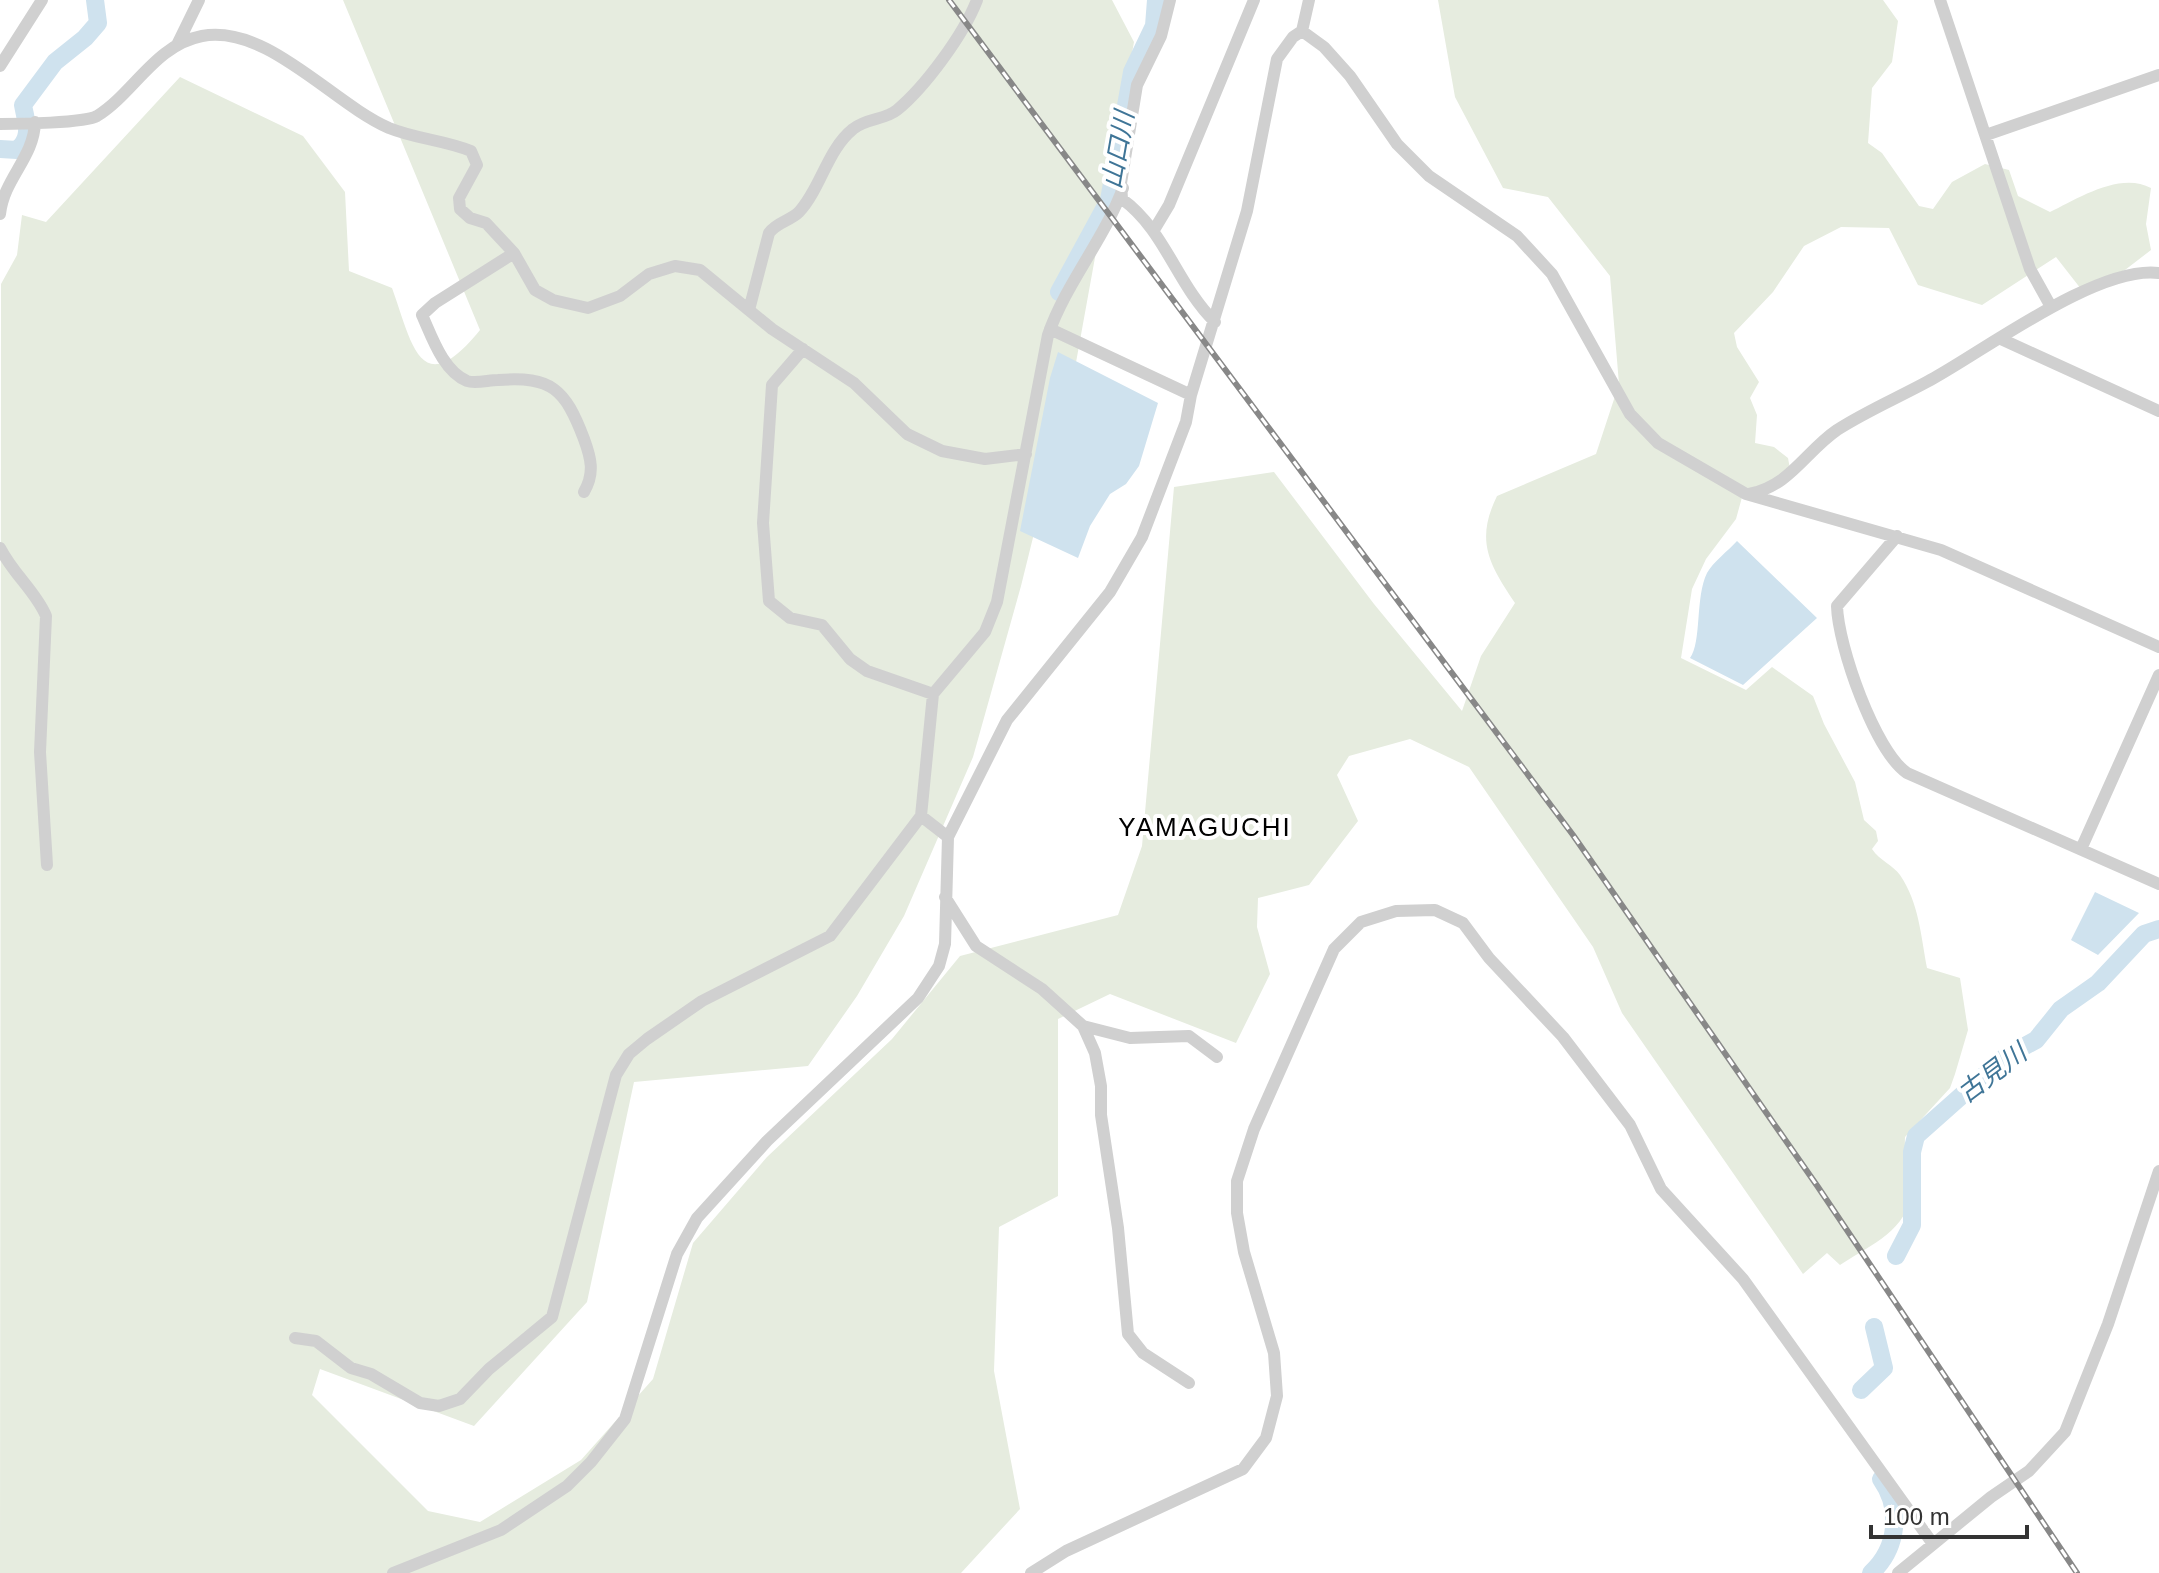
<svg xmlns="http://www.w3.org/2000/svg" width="2159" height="1573" font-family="Helvetica,'Noto Sans JP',sans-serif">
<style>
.green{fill:#e6ecdf}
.water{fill:#cfe2ee}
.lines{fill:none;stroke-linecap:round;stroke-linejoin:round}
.river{stroke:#cfe2ee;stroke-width:18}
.minor{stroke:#d0d0d0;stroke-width:12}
.rail-casing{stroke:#888;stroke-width:6}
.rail{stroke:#fff;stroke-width:3;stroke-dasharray:9;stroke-linecap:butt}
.labels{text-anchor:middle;stroke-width:8;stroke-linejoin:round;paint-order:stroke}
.water-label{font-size:26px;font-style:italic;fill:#3f7597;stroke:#fff}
.neighbourhood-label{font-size:26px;letter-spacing:2px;fill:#000;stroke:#fff}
</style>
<rect width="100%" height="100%" fill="#fff"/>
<path class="green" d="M343,0H1112L1134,42L1075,368L1021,586L973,757L904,916L857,996L808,1066L634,1082L587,1302L474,1426L320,1369L312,1395L428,1511L480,1522L581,1460L653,1379L693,1243L767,1157L892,1039L960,956L1118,915L1142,846L1174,487L1274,472L1374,604L1462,711L1481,656L1515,603C1489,564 1475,541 1497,496L1596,454L1619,384L1610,276L1548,197L1503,188L1455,97L1438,0H1883L1898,21L1892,62L1872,88L1868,143L1882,153L1919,206L1933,209L1952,182L1985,164L2009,170L2018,196L2050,212C2077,199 2120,171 2151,188L2146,224L2151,250L2125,270L2081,289L2056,257L1982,305L1918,285L1889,228L1841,227L1804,246L1773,292L1734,333L1737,347L1759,382L1750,398L1757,415L1755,443L1774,447L1788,458L1790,469L1779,480L1744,490L1736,519L1706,559L1692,589L1681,658L1746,690L1772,667L1813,696L1824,724L1855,782L1864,820L1876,831L1878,841L1872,849C1880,861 1893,865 1900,875C1919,903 1921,936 1927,968L1960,978L1968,1030L1955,1074L1950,1088L1905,1137C1904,1158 1909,1180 1908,1201C1906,1231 1862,1250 1840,1265L1827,1253L1803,1274L1622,1013L1593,947L1469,767L1410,739L1349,756L1337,775L1358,821L1309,885L1258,898L1257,927L1270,974L1236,1043L1110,994L1058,1019V1196L999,1227L994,1371L1020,1509L961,1573H0L1,284L17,255L22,215L46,222L180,77L303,136L345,192L349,271L392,288C412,343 420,404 480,330Z"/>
<path class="water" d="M1058,352L1158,403L1139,466L1126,484L1110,494L1090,526L1078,558L1020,531L1050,378Z
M1737,541L1817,618L1743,685L1690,658C1702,642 1695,597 1707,573C1713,562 1728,551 1737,541Z
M2095,892L2139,913L2098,955L2071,940Z"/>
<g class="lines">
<path class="river" d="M0,149L17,150C33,137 26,122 23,105L55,62L85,38L98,23L95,0
M1059,292L1109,200L1132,72L1154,26L1156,0
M1896,1256L1912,1225V1152L1916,1136L2005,1057L2036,1040L2061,1009L2098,983L2144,934L2159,929
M1861,1390L1884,1368L1874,1327
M1871,1573C1898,1548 1902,1509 1881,1479"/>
<path class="minor" d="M1170,0L1161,36L1137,85L1121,183L1122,199C1165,230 1177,285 1215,322
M1940,0L2030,269L2050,305
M1302,31L1324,47L1350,76L1397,144L1429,176L1517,236L1552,274L1630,414L1658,443L1746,494L1941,550L2159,647
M1302,31L1309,0
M177,45L199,0
M0,66L42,0
M0,124C17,124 85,123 97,116C134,93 155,45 202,36C267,24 332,103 389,128C416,139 444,140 471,151L477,165L459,198L460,209L470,218L486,223L514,253L535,290L553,300L588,308L620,296L649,274L675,266L700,270L772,329L854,383L907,434L942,451L985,459L1026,454
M1986,135L2159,75
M0,214C4,178 34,158 35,122
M1154,230L1169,205L1254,0
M514,253L435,303L422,315C432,337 443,371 467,381C475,384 489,380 498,380C552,376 565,389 584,439C591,458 595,473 584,492
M749,310L769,233C777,222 790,221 799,212C821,188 827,150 853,129C866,118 885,120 897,110C925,87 964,34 977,0
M1050,329L1191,395
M2001,339L2159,411
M803,349L772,385L763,523L769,601L790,618L822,625L850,659L867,671L933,694
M1749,494C1790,486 1805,452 1837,430C1868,410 1902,396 1934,378C1988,348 2099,265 2159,273
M1897,536L1837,606C1838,646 1875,751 1907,773L2159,884
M0,548C14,575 36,592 46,616L40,752L47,865
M921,816L948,837
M2081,849L2159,675
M945,897L976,946L1042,989L1083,1026L1095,1053L1101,1086V1115L1118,1228L1128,1334L1143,1353L1189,1383
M1083,1026L1130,1038L1189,1036L1217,1057
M295,1338L316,1341L351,1368L371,1374L420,1403L439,1406L460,1399L489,1369L552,1317L616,1075L629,1054L647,1039L702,1001L830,936L921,816L933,694L985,632L997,602L1048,335C1066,283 1104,240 1123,188
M393,1573L501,1530L567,1486L591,1462L625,1419L677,1254L697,1218L767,1141L918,998L939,966L945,944L948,837L1007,720L1110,592L1142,537L1186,422L1191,395L1247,211L1277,59L1293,37L1302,31
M1031,1573L1066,1551L1243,1469L1266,1438L1277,1396L1274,1353L1244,1252L1237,1213V1181L1254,1129L1334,949L1361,922L1396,911L1435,910L1463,923L1489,958L1563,1037L1630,1125L1661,1189L1743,1279L1933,1544
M1898,1573L1991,1497L2029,1471L2065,1432L2108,1324L2159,1171"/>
<g class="rail-casing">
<path id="rail" d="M949,0L1573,835L1818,1187L2077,1573"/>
</g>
<use href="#rail" class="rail"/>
</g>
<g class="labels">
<g class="water-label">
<text transform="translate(1118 150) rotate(-80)" y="9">山口川</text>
<text transform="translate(1992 1073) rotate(-37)" y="9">古見川</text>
</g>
<g class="neighbourhood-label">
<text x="1205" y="836">YAMAGUCHI</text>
</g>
</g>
<path d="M1871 1525v12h156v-12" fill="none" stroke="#333333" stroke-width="4"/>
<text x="1883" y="1525" font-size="24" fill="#333333" stroke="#ffffff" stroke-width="6" paint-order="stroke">100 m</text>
</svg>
